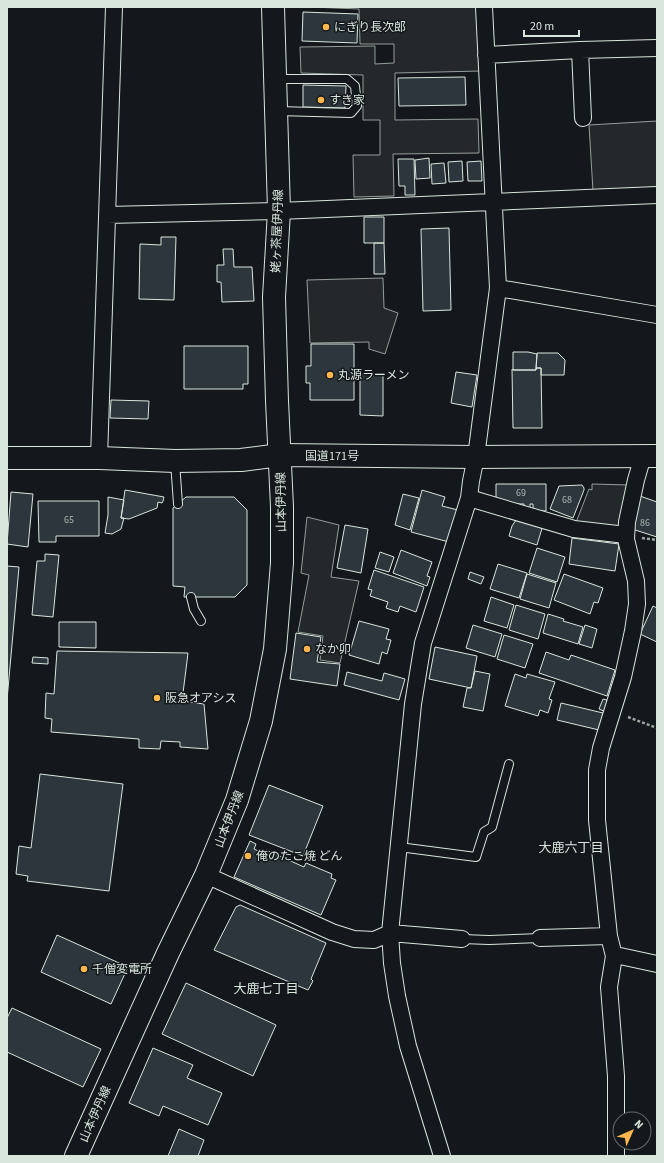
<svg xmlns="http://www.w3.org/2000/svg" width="664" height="1163" font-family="'Source Sans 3','Noto Sans JP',sans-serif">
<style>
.parking{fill:#24282b;stroke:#939e99}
.building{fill:#2c363c;stroke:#d8e6dc}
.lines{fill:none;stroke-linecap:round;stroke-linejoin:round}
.service-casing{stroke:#d8e6dc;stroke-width:10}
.minor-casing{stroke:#d8e6dc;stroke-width:18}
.secondary-casing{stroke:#d8e6dc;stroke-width:24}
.trunk-casing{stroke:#d8e6dc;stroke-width:24}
.path{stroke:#9da8a2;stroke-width:2.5;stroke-dasharray:3 2;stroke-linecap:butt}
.service{stroke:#14181c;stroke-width:8}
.minor{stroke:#14181c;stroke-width:16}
.secondary{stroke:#14181c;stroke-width:22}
.trunk{stroke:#14181c;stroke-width:22}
.poi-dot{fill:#ffb74d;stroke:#14181c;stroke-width:1.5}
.labels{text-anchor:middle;stroke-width:3;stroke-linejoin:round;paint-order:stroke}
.number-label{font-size:10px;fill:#adbab4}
.poi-label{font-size:12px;fill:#d8e6dc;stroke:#14181c;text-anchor:start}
.street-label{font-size:12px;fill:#d8e6dc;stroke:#14181c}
.neighbourhood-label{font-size:13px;fill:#d8e6dc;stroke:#14181c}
</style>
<rect width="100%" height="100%" fill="#14181c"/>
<path class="parking" d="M311,7H479L481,71L395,73V120L478,119L479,153L393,154L394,196L354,197L353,155H380V120H363V75L301,73L300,47L375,46V64L394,63V44H360L359,9Z
M657,121V187L593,191L589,125Z
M383,278L384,308L398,313L385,354L369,349V342L310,343L307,280Z
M592,484L629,485L623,527L575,525L589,489L592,490Z
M307,517L339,525L331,577L359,581L340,663L320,660L323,636L298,632L309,575L301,573Z"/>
<path class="building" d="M303,12L358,14L357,43L302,41Z
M465,77L466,105L399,106L398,78Z
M303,85L346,86L345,108L303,107Z
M429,158L430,178L416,179L415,160Z
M398,159H414L415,195H405V186H399Z
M462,161L463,181L449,182L448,162Z
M481,161L482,181H468L467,162Z
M444,163L446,183L432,184L431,164Z
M364,217H384V243H364Z
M449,228L451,310L423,311L421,229Z
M161,237H176L174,300L139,299L140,244L161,245Z
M374,243H384L385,274H374Z
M223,249H233L234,267H252L254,301L222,302L221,282H217V265H224Z
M311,344H354V400H310V383H306V366H311Z
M184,346H248V384H243V389H184Z
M513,352H528L537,354L536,370H513Z
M537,353H558L565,360L564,375H541V368H536Z
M536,368H541L542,428H513L512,369L513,370H536Z
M456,372L477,375L472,407L451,403Z
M360,374H383V416L360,415Z
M111,400L149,401L148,419L110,418Z
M496,484H546V511H533V504H530V508L524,509V504H505L496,501Z
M582,485L584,488V490L573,518L550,509L559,486Z
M125,490L164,497L163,501L162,503L158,502L157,508L129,519L121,518Z
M422,490L445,497L442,506L458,510L449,542L411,532Z
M11,492L33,494L28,547L7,544Z
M403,494L419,498L410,530L395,525Z
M640,496L657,502V537L632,529Z
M108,497L124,500L121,518H124L121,529L112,534L105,533L108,515Z
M186,497H234L247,510V585L235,597H184L185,587L173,586V508Z
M38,501H99V536H56V542H39Z
M518,517L543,525L537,545L509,536L512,526Z
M345,525L368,529L361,573L337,568Z
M572,538L619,544L615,571L569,564Z
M537,548L565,557L557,582L529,573Z
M401,550L432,562L427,576L430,577L427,586L393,573Z
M380,552L394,557L389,572L375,568Z
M45,554L59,555L53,617L32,615L37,561H45Z
M498,564L527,573L519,598L490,589Z
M7,566L19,567L7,700Z
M374,570L424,587L416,612L400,606L398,612L386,608L388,602L370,596L372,590L368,589Z
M470,572L484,577L481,584L468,579Z
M527,574L556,583L549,608L520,599Z
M564,574L603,588L598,603L594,602L590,614L554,600Z
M491,597L514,605L507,628L484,621Z
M516,605L545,614L538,639L509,630Z
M653,606L657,608V642L640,634Z
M548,614L564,619L563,621L583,627L578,644L543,633Z
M359,621L389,629L386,639L391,640L387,654L382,652L379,664L349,655Z
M59,622H96V648L59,647Z
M473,625L502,634L495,657L466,648Z
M585,625L597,629L592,648L579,644Z
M296,633L321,637L317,662L340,664L337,686L290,679Z
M504,635L533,644L525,668L497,659Z
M435,647L477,656L471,688L429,679Z
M57,651L188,653L182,701L204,704L208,749L180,747V742L161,741L160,749L139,748V739L51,732L52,719L45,718L46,693L54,694Z
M546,652L569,660L571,655L615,670L607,696L539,673Z
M33,657L48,658V664L32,663Z
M475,671L490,674L483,711L463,707L467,688H471Z
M347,672L382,681L384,673L405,679L399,700L344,685Z
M515,674L526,678L527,674L555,682L549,699L552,700L548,713L540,710L538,716L505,706Z
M603,699L610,701L606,712L599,709Z
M561,703L603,713L599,730L557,720Z
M40,774L123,784L109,891L27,881L28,876L16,874L19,846L31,848Z
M269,785L323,806L303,856L249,835Z
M250,841L256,844L254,849L265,854L266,850L304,867L306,863L332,874L331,878L336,880L321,915L234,877Z
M240,905L326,943L311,979L313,981L308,990L214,950L236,907Z
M57,935L128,967L111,1004L41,972Z
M186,983L276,1025L253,1076L162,1034Z
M12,1008L101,1049L83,1087L7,1052V1018Z
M153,1048L193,1065L187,1078L222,1093L208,1125L163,1106L159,1116L129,1103Z
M179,1129L204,1140L198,1156H168Z"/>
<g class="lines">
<g class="service-casing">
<path id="service" d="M276,79H347L355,86L357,106L351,113L277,111
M175,462L178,504
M191,597L194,609L201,621
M399,847L476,857L484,832L492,827L509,764
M462,939L489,940L540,938"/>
</g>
<g class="minor-casing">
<path id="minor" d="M580,50L583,118
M486,55L580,50L657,48
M107,215L279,211L657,195
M498,288L657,315
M99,458L114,7
M469,498L574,529L626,535
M206,875L332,932L354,939L374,940L390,933L462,939
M540,938L609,936
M614,956H620L657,964
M442,1156L408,1046L397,996L392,963L390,933L413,704L423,643L469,498L471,481L476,457L498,288L484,7
M616,1156V1076L609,987L614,956L609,936L597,820V770L601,748L623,677L633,631L637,604L636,581L626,539L627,522L636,480L643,456"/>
</g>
<g class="secondary-casing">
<path id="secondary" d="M76,1156L168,953L206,875L237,800L261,721L275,649L282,563V507L277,401L274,297L279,211L273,7"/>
</g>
<g class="trunk-casing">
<path id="trunk" d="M7,458H99L175,461L241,460L280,455L476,457L657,456"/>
</g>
<path class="path" d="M642,538L657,540
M628,717L657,728"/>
<use href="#service" class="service"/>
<use href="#minor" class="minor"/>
<use href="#secondary" class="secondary"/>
<use href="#trunk" class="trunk"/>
</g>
<g class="poi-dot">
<circle cx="326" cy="27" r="4"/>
<circle cx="321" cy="100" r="4"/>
<circle cx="330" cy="375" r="4"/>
<circle cx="307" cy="649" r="4"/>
<circle cx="157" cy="698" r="4"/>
<circle cx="248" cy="856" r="4"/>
<circle cx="84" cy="969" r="4"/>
</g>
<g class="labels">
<g class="number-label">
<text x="521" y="496">69</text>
<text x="567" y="503">68</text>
<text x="69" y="523">65</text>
<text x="645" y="526">86</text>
</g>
<g class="poi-label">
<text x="334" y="31">にぎり長次郎</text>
<text x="329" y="104">すき家</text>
<text x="338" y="379">丸源ラーメン</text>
<text x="315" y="653">なか卯</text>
<text x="165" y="702">阪急オアシス</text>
<text x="256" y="860">俺のたこ焼 どん</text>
<text x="92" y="973">千僧変電所</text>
</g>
<g class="street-label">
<text transform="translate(277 231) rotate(-88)" y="4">姥ヶ茶屋伊丹線</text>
<text x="332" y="460">国道171号</text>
<text transform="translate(281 502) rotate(-91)" y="4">山本伊丹線</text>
<text transform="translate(229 819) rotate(-69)" y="4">山本伊丹線</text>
<text transform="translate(95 1114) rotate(-66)" y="4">山本伊丹線</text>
</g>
<g class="neighbourhood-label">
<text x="571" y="852">大鹿六丁目</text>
<text x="266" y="993">大鹿七丁目</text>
</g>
</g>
<rect width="664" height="1163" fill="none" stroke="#d8e6dc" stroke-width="16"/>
<g transform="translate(632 1131) rotate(45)"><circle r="19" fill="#14181c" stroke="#626a69"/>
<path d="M0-3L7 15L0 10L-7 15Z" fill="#ffb74d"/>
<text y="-6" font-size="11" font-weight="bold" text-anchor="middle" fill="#d8e6dc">N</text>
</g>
<path d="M524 30v6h55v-6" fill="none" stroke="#d8e6dc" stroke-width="2"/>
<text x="530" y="30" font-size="12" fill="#d8e6dc" stroke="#14181c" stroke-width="3" paint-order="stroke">20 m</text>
</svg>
